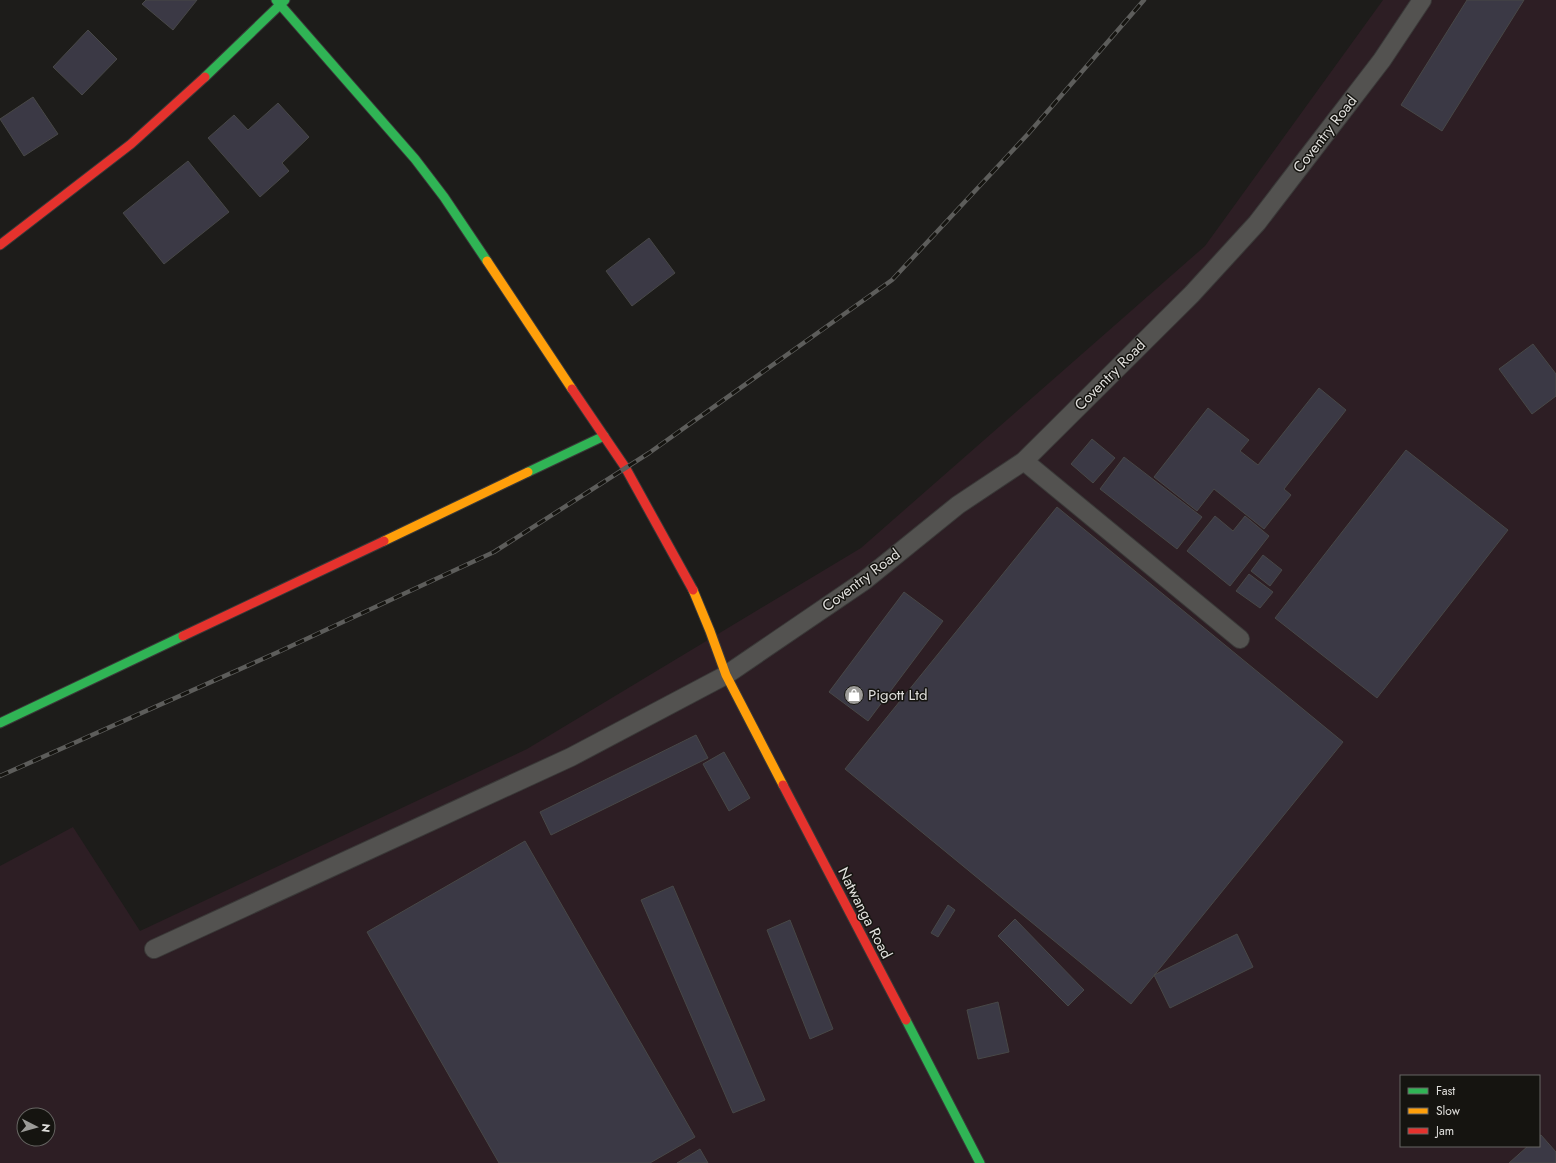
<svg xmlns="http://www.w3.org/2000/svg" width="1556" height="1163" font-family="Jost,sans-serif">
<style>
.industrial{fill:#2d1e24;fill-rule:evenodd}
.building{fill:#3b3945;stroke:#484847}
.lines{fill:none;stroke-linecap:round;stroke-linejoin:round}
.lane-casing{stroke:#3a3938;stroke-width:20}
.fast-casing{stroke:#3a3938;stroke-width:11}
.slow-casing{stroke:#3a3938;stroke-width:11}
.jam-casing{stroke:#3a3938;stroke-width:11}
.lane{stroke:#535250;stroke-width:18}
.fast{stroke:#30b455;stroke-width:9}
.slow{stroke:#ff9f0a;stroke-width:9}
.jam{stroke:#e5322d;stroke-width:9}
.rail-casing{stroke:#5d5d5b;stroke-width:4.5}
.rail{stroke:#151410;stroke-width:3;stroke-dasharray:9;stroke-linecap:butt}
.labels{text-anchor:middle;stroke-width:3;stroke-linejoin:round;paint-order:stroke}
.street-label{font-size:15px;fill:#e0dfdc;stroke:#151410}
.poi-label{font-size:15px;fill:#e0dfdc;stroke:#151410;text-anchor:start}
</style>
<rect width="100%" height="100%" fill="#1d1c1a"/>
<path class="industrial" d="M1383,0H1556V1163H0V866L73,827L140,931L527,749L861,548L1205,246ZM1401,1076H1539V1146H1401ZM24,1115H48V1139H24Z"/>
<path class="building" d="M146,0H197L173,30L142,4Z
M1467,0H1524L1442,131L1401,105Z
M88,30L117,59L82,95L53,67Z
M33,97L58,134L24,156L0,119Z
M278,103L309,137L282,163L289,171L260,197L208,138L234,115L248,130Z
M188,161L229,212L164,264L123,213Z
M649,238L675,273L632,306L606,271Z
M1533,344L1556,374V396L1532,414L1499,369Z
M1319,388L1346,410L1284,489L1291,495L1264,529L1214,489L1197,511L1154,477L1208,408L1249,440L1240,451L1258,465Z
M1092,439L1115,458L1093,483L1071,464Z
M1406,450L1508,530L1377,698L1275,618Z
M1124,457L1202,517L1177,549L1100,489Z
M1057,507L1343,742L1131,1004L845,769Z
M1215,516L1233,531L1245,516L1269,536L1230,586L1187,551Z
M1263,555L1282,570L1270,586L1251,571Z
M1249,574L1273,592L1260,608L1236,591Z
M904,592L943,621L868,721L829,692Z
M696,735L708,758L551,835L540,812Z
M724,752L750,798L729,811L703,764Z
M525,841L695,1137L650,1163H499L367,932Z
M673,886L765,1100L733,1113L641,900Z
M948,905L955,910L938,937L931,933Z
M1015,919L1084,990L1068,1006L998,936Z
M790,920L833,1029L810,1039L767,930Z
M1237,934L1253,967L1170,1008L1154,975Z
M998,1002L1009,1052L978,1059L967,1010Z
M1541,1135L1556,1152V1163H1509L1528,1146H1539V1136Z
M700,1149L708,1163H677Z"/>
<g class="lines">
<g class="lane-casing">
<path id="lane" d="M1024,461L1240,639
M154,949L571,757L726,675L864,581L958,505L1024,461L1192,294L1257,223L1382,60L1422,0"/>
</g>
<g class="fast-casing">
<path id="fast" d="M276,0L415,159L444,197L487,261
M205,77L285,0
M528,472L604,436
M0,723L183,636
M906,1020L980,1163"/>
</g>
<g class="slow-casing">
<path id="slow" d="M487,261L572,389
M384,541L528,472
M693,590L710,631L726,675L783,785"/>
</g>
<g class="jam-casing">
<path id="jam" d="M0,245L131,144L205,77
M572,389L625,467L693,590
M183,636L384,541
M783,785L906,1020"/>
</g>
<use href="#lane" class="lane"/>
<use href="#fast" class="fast"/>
<use href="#slow" class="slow"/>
<use href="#jam" class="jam"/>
<g class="rail-casing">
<path id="rail" d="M0,776L276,653L494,552L649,453L892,280L1028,134L1144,0"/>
</g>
<use href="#rail" class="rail"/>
</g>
<defs>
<g id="shop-disc" transform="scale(1)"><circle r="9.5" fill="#9c9b98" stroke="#151410"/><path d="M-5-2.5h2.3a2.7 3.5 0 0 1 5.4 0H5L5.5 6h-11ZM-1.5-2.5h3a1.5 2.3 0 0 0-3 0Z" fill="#fff"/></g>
</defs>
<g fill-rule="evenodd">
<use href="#shop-disc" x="854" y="695"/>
</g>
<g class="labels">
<g class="street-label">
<text transform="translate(1325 134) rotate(-52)" y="5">Coventry Road</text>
<text transform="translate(1110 375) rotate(-45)" y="5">Coventry Road</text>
<text transform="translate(861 580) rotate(-37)" y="5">Coventry Road</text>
<text transform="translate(865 913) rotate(63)" y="5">Natwanga Road</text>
</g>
<g class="poi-label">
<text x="868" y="700">Pigott Ltd</text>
</g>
</g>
<rect x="1400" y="1075" width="140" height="72" fill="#151410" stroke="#666562"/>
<rect x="1408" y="1088" width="20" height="6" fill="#30b455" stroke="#666562"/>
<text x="1436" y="1095" font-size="12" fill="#e0dfdc">Fast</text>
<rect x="1408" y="1108" width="20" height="6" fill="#ff9f0a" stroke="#666562"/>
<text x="1436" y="1115" font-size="12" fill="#e0dfdc">Slow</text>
<rect x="1408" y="1128" width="20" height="6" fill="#e5322d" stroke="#666562"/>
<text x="1436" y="1135" font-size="12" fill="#e0dfdc">Jam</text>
<g transform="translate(36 1127) rotate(96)"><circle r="19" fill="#151410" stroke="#666562"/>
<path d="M0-3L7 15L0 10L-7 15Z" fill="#9c9b98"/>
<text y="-6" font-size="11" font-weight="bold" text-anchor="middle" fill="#e0dfdc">N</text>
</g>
</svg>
